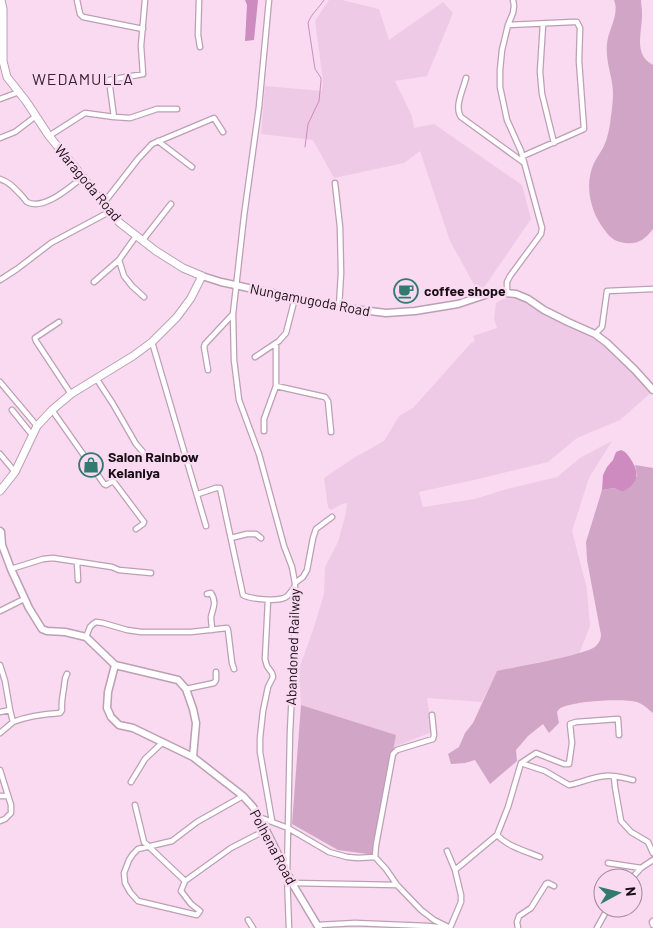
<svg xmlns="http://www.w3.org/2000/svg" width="653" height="928" font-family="Barlow,sans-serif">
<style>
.built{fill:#efcae6}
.green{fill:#d1a5c6}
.water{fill:#ce8bc0}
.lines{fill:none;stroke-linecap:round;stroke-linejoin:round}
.stream{stroke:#ce8bc0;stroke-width:1}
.street-casing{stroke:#bc9fb5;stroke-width:7}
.secondary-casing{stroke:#bc9fb5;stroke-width:9}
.primary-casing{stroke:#bc9fb5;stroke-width:9}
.street{stroke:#fff;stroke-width:4.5}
.secondary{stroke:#fff;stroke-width:6}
.primary{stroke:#fff;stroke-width:7}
.labels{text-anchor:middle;stroke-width:5;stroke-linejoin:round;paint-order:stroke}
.street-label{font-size:14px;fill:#190e16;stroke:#f9daf1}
.poi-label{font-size:14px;font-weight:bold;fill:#190e16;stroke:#f9daf1;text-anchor:start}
.quarter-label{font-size:16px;letter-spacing:1px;fill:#382133;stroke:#f9daf1}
</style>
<rect width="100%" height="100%" fill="#f9daf1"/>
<path class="built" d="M329,0H342L379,9L389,40L443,2L453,13L427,76L395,81L412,116L414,128L434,124L522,185L531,219L483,289L476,288L450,241L420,151L404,163L334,178L313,140L261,134L265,86L322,91L323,81L315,21Z
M511,298L528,299L595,334L653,391L620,420L577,438L548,462L478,479L419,492L423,507L475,499L507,489L557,477L580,458L602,446L612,441L589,478L572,531L587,589L590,626L579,654L497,671L482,702L427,698L432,732L394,747L395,735L301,705L299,669L314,627L324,594L325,567L338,542L346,513L347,503L342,504L331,510L328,507L324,478L352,459L384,441L399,416L413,408L471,343L475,341L473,336L497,328L494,319L496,303L503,299Z"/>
<path class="green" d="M614,0H641C641,4 642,8 642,12C643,31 632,54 653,65V229C644,241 635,246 620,242C611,240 606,232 601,225C589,207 585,182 594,163C597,157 601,152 604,146C608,137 610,126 611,116C612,109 613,101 613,93C613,77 605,61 607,44C608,30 620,14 614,0Z
M635,465L653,468V713C648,709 643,704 637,702C624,698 576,701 563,707C561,707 558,710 557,712L559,723L549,733L543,724L528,736L516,750L517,761L490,784L475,760L465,763L451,764L448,754L459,747L465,733L473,723L497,671C514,667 587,655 596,646C599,643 601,639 601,635L587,560L586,542L602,490L614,488L622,492L637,476Z
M301,705L396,735L375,855L338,850L292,824Z"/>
<path class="water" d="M245,0H258L254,40L245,41L247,5Z
M621,450C626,452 627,454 630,458C640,473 639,483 622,492L614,488L602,490L603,475L607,467L613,460L616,452Z"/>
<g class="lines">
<path class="stream" d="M305,147L308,124L319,101L321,81V78L315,69L308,23C311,14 319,8 324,0"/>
<g class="street-casing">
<path id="street" d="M77,0L80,14L83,17L143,29
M199,0L198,35L200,47
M269,0L259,107L244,216L233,314L234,360L239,400L259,454L284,546L292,567L295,583L294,610L295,666L292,691L290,732L288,828L287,874L289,928
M543,24L540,72L542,94L554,143
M508,25L573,22H577L580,28L579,61L584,129L523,156
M466,78C463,90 454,107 461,117L523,162
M0,99L19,92
M114,117L130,118L157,109H177
M49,136L85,113L114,117L109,80L143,74L141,46L145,0
M0,138L15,132L36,116
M158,141L192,167
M0,179C10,182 15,189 22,196C24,198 25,200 27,202C44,211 71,186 83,177
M335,183L340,227L341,273L339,307
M103,204L138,159L152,144L214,118L223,132
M142,241L171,204
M119,260L124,276L132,286L144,297
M0,280L17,269L51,243L109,212
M94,282L119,260L136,236
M507,293V282L510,276L541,234L542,228L521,151L507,120L500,87V70L502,50L508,25L513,13L514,6L513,0
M59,322L35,338L36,341L71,394
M595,334L602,327L607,291L653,289
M152,342L206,526
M276,343V386L325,397L328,401L331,432
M255,357L279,341L286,333L295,298
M208,370L204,347L205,344L233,314
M96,378L113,404L136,444L143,452
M0,382L37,426
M12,410L33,436
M52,410L104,484L106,485L111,482H114L144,522L143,524L136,529
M264,431V419L276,386
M0,454L15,472
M198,494L216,488H220L243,595C250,599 278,602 286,597C289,595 292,590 294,588
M231,538L247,534H256L261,538
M77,562L78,580
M11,569L43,559L53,558L112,567L119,570L151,573
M295,583L303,577L307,570L313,538L316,529L332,517
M207,594L211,593C217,602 213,608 211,617C211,621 212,626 212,630
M268,600L265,659L267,666L272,673L273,677L268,687L263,711L260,738V752L272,821
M0,611L24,599
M86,637L90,627L93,624L96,622L103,623L127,630L141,632H191L227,628L228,630L232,663L234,669
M0,665L5,681L10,710L0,712
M186,689L214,683L216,680V672
M13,722C28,716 44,714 60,713L62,710C61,701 63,695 64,687C65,681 64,679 67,674
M0,733L13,722L10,710
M521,763L545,771L569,785C581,783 592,777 605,776C614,775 624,778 633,780
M0,770L11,805V813L5,819L0,821
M614,777L615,787L621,821L631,832L648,842L653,853
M131,782L145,759L163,742
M0,796H8
M243,796L197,822L172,841L138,849L133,854L129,860L124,873L125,883L130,892L138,901L197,915L200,911L191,904L181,891L185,881L231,848L266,830
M135,805L144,842L185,881
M259,817L288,828L329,852L347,857L358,858L375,857L386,869L397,885L421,910L434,920L450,928
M497,835C507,846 525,851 540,857
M447,851L455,870
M375,857L376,845L393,754L397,750L433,739L434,735L432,715
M608,863L641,868L653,860
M632,878L641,868
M292,883L397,885
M248,920L253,928
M653,921L652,922L653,925
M318,925L355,923L428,926L446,928
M450,928L461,902V895L455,870L497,835L508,807L521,763L536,753L564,764H569L572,743L570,724L576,722L618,719L619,735
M518,928L517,922L519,916L531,908L546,884L548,883L554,886
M597,928L608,908"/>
</g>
<g class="secondary-casing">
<path id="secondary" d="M202,276L221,282L309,301L353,309L386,313L415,311L458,304L494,292L516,294L528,299L544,310L568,322L595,334L607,343L635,370L653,390
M0,531L1,532L2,545L11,569L29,608L42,629L47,631L65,632L86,637L115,665L178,680L186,689L193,709L196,723L193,757
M115,665L108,692L107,708L111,717L119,725L133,728L193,757L243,796L253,807L266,830L292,883L319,928"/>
</g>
<g class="primary-casing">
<path id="primary" d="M0,491L15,472L37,426L52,410L71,394L133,356L152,342L177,317L191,298L202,276L183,268L156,251L120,223L109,212L83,177L49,136L26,101L7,77L3,61V9L1,0"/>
</g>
<use href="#street" class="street"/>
<use href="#secondary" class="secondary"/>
<use href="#primary" class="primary"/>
</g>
<defs>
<g id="cafe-ring" transform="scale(1.25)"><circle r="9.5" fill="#f9daf1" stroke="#327970" stroke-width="1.5"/><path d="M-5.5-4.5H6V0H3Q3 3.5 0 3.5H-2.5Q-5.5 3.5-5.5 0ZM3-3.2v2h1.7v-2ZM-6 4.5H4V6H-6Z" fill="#327970"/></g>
<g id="shop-ring" transform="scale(1.25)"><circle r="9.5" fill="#f9daf1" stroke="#327970" stroke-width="1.5"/><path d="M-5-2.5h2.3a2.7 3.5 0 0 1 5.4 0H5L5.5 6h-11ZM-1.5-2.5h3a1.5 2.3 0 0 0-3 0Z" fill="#327970"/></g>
</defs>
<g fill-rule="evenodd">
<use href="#cafe-ring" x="406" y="291"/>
<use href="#shop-ring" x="91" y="465"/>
</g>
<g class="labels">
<g class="street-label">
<text transform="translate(88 183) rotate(50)" y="5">Waragoda Road</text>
<text transform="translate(310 300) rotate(11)" y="5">Nungamugoda Road</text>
<text transform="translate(293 647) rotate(-88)" y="5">Abandoned Railway</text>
<text transform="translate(273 847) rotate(62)" y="5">Polhena Road</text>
</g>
<g class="poi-label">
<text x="424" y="296">coffee shope</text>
<text x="108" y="462">Salon Rainbow<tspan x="108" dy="16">Kelaniya</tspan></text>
</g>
<g class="quarter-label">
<text x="83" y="85">WEDAMULLA</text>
</g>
</g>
<g transform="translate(618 893) rotate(83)"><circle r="24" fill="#f9daf1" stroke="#9f8899"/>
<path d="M0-4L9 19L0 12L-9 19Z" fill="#327970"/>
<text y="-8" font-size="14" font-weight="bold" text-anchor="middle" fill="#190e16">N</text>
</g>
</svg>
